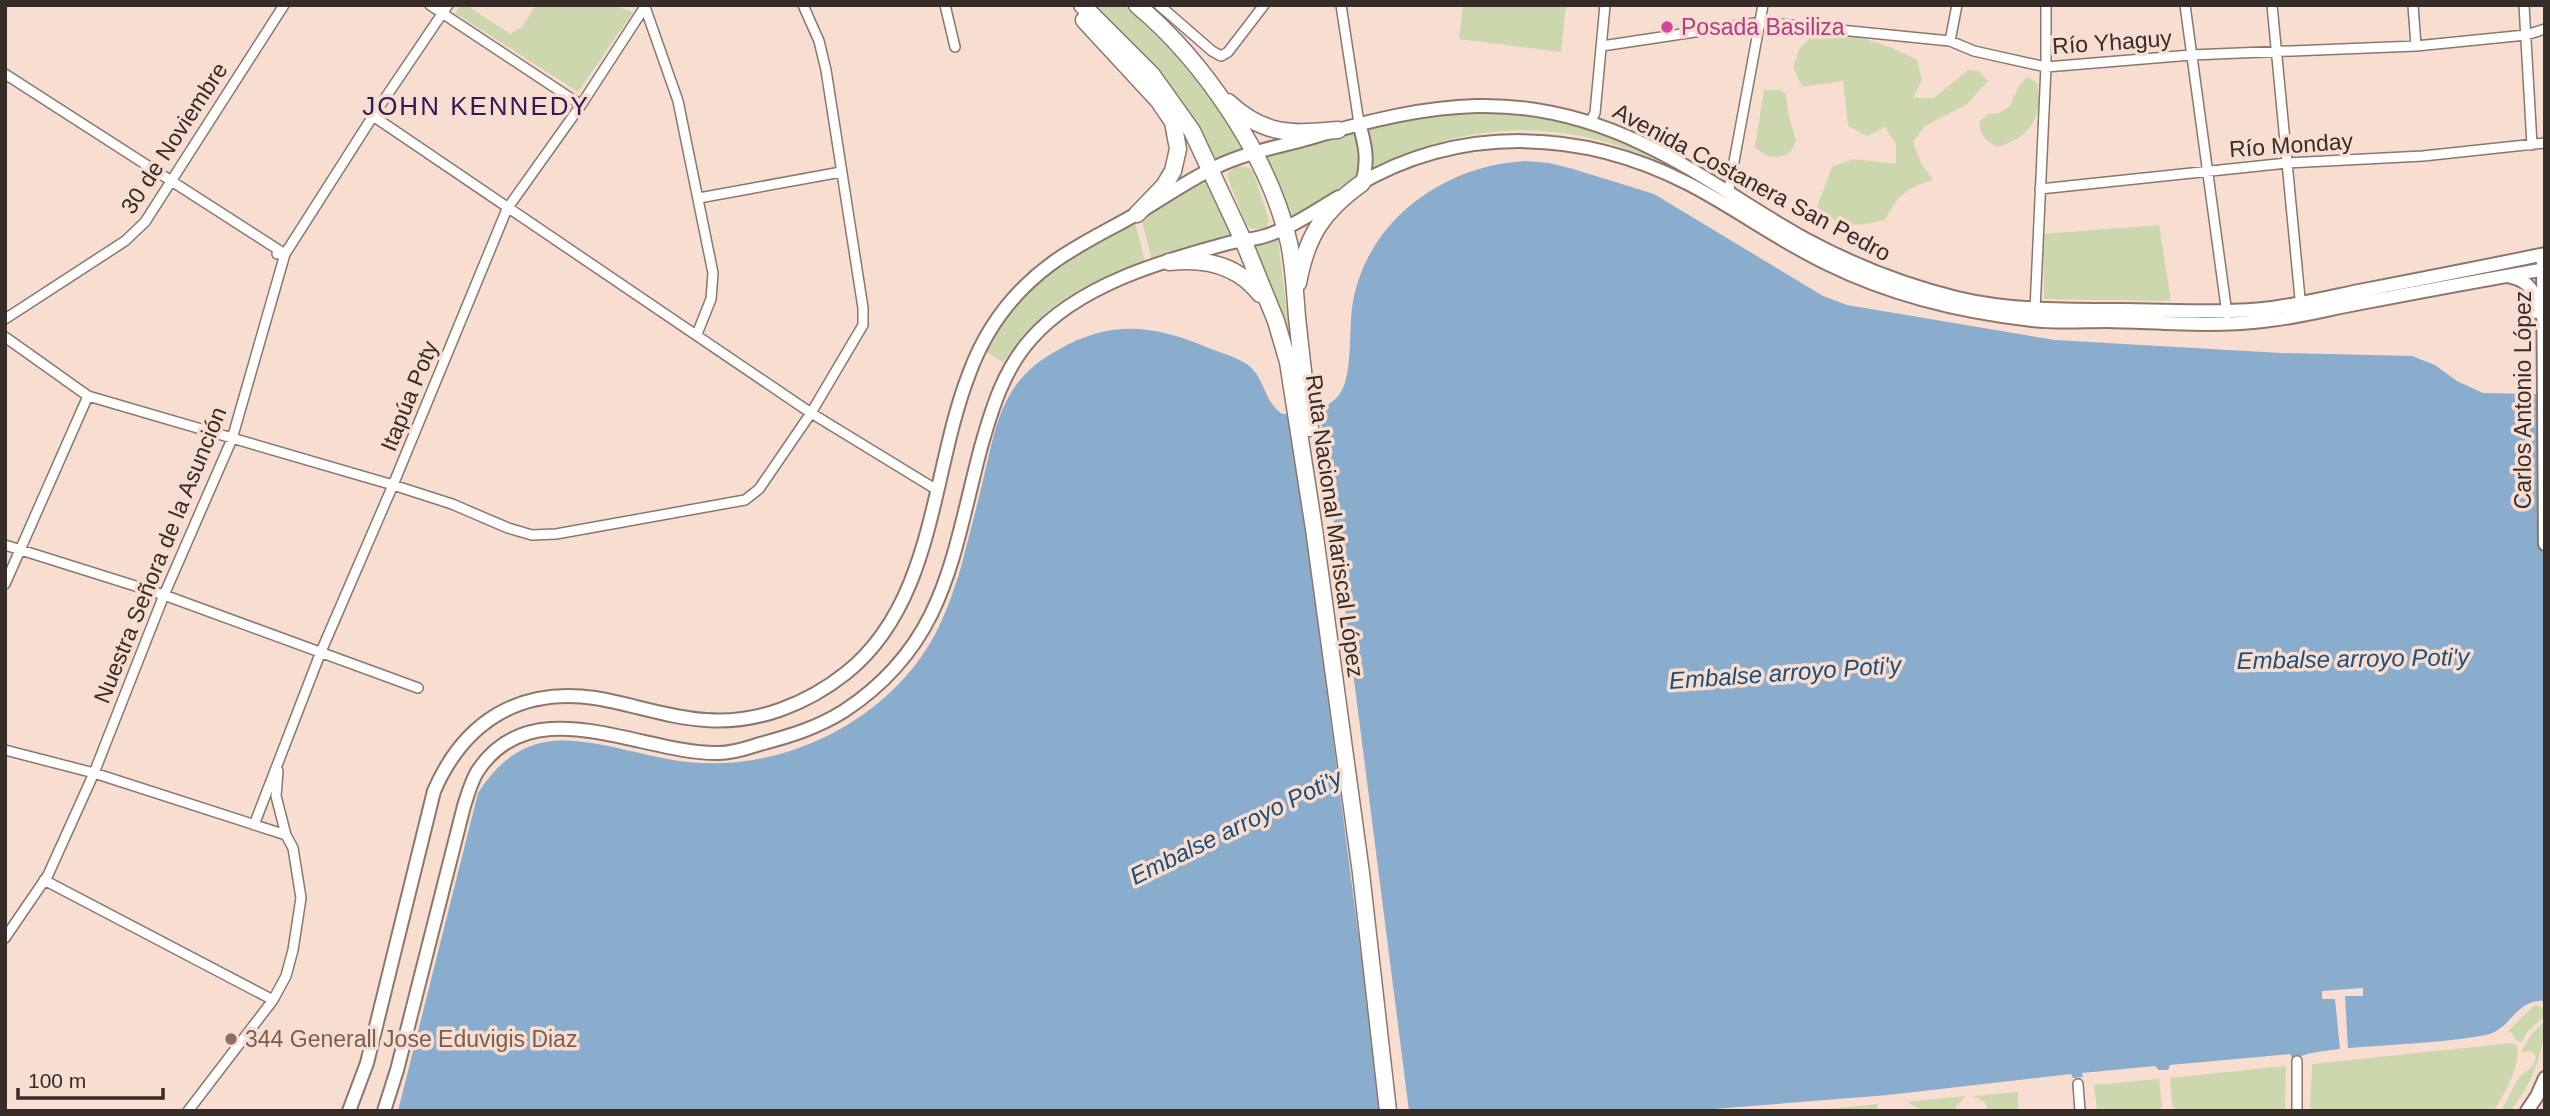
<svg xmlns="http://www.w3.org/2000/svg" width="2550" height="1116" font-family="Arial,sans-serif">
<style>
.green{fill:#ccd7ae}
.water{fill:#8aaccd}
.pier{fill:#f8ddd1}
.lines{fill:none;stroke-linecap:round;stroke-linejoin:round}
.street-casing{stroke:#8e766b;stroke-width:12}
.secondary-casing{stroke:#8e766b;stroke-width:16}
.highway-casing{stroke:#8e766b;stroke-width:19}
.street{stroke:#fff;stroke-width:9}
.secondary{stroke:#fff;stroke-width:12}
.highway{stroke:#fff;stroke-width:16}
.hotel-dot{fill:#d1479c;stroke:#f8ddd1;stroke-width:2.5}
.education-dot{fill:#8d6e63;stroke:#f8ddd1;stroke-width:2.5}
.labels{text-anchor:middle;stroke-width:7;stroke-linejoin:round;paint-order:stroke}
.hotel-label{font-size:23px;fill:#b23c85;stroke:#f8ddd1;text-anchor:start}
.street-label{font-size:23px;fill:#372d28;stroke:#f8ddd1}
.education-label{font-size:23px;fill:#785e54;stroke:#f8ddd1;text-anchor:start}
.water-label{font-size:24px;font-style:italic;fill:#1b4e79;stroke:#f8ddd1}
.quarter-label{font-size:26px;letter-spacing:2px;fill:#311c55;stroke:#f8ddd1}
</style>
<rect width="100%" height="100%" fill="#f8ddd1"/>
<path class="green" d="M461,5H466L510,34L522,27L536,5H613L633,12L578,92L455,13Z
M1093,5H1124L1138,17L1179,58L1220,108L1246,149L1216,158C1182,100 1144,49 1093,5Z
M1463,5H1566L1561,52L1459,39Z
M1816,32C1855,33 1882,42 1917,60L1922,80L1913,98H1934L1968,70L1979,71L1988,81L1967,104L1925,126L1913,142L1921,163L1933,180C1906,188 1898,195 1885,220C1852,227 1844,229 1817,207L1832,167L1853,159L1896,164V144L1885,127L1867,136L1848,126L1843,81L1802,87L1793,67L1800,48Z
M2027,77L2037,83C2044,116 2030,138 1997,147C1985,140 1980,135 1979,122L1988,114L1999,113L2010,106L2019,86Z
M1764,90H1780L1786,94L1788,113L1796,140L1791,152C1776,160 1768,159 1755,147Z
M1492,109L1547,115L1592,128L1659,158L1657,161C1639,155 1621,146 1602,141C1522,119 1447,132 1374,167L1368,128L1425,116Z
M1354,130L1362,165L1358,176L1287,221L1261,154Z
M1237,166L1250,168L1253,171L1269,220L1267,226L1262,229L1250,228L1245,223L1228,178V173Z
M1211,174L1237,238L1152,260L1141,218Z
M1135,221L1145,261C1080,285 1043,304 1003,362L984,351L1013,306L1051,269Z
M2159,225L2171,301L2044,299L2043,234Z
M1278,240L1290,338L1255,246Z
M2535,1005L2545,1009V1016L2527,1032L2522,1042L2515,1040L2512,1033L2507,1032Z
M2545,1020C2544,1053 2531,1086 2510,1111H2501L2519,1077L2533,1066L2536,1057L2532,1051L2521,1052L2531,1035Z
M2512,1043L2517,1045C2521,1065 2505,1094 2493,1111H2310L2312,1064Z
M2286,1066L2285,1111H2177L2172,1105L2170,1078Z
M2159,1079L2162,1106L2158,1111H2097L2094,1085Z
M2018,1092V1111H1989L1984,1102L1974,1096Z
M1966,1096L1957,1105L1954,1111H1923L1907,1102Z
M1878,1104L1877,1111H1810Z"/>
<path class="water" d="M1526,161L1549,163L1573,169L1654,194L1823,296L1847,305L2055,340L2281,353L2412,356L2435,365L2457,381L2483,393L2545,394V1001C2516,998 2511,1030 2486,1035C2438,1044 2388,1044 2340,1049C2331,1050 2321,1051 2312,1053C2305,1054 2299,1058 2292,1058L2290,1054L2170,1065L2168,1070H2159L2155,1066L2082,1073L2083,1077L2073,1078L2071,1074L1888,1095L1689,1111H398L478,793C495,766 519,744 553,741C591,737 648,758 688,762C780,772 880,725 929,645C943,622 953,594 961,567C970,533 979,498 987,463C992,443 996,421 1006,402C1017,379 1035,362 1058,350C1112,319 1155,325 1211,349C1222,353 1235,357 1245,363C1265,375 1263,401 1282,414C1304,415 1333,410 1343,388C1352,367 1349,332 1352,308C1364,222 1443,165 1526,161Z"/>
<path class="pier" d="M1319,405L1409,1111H1381L1291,411Z
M2363,988V996H2345L2348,1049H2340L2335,999H2322V991Z"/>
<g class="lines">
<g class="street-casing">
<path id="street" d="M430,5L581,105
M945,5L955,47
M1159,5L1212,51L1221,56L1228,52L1264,5
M1341,5L1359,123
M2185,5L2227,314
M2272,5L2301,309
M2413,5L2416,46
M2524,5L2532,145
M645,7L678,101L713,273L711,299L697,334
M1950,41L1957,5
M1602,46L1761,22L1950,41L1974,51L2046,67L2191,55L2416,46L2526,35L2545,29
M5,74L285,254H277
M373,116L811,413L937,490
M1590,122L1595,113L1605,5
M2040,189L2287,163L2423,156L2545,143
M1728,194L1763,5
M699,198L841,172
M2035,310L2046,67V5
M5,319L125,241L145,222L284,5
M5,337L88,396L393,485L452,504L508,528L532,535L556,534L745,500L759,489L811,413L863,325V308L826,70L819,41L803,5
M5,545L164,595L418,688
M5,584L88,396
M5,750L94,773L286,835
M254,825L320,654L393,485L507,209L581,105L646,5
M44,880L273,1000
M5,938L48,875L94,773L164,595L232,439L285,254L373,116L448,5
M2078,1084L2080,1111
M188,1111L273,1000L286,976L293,950L301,898L293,848L286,835L276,796L278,771
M2297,1111V1061"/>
</g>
<g class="secondary-casing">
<path id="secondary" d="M1359,123C1365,144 1369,161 1362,183
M1354,187C1459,124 1581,129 1687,183C1736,208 1779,241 1828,264C1891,295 1962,312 2032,320C2056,323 2082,321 2107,321C2158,322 2211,327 2263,321C2295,318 2328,309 2361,303C2422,291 2483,280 2545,269
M2543,261L2545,544
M2511,277C2530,281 2536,293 2537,312
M349,1111L367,1063L434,791C464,722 519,687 595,698C632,704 669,718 706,720C757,724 807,704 846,673C935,602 931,472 969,374C985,330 1013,292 1051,264C1078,244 1109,230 1138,213C1163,198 1187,181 1214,168C1243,153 1278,147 1310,138C1432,102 1522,87 1641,143C1699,170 1749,208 1805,239C1853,265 1904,285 1957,298C2011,311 2066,310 2121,310C2168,310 2226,314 2272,308C2301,304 2330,297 2359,291C2421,279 2483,267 2545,254
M384,1111L397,1070L464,806C468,794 471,782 477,772C532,686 643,755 719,753C734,753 747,748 760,744C790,736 817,728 844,711C946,644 952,556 981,447C992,408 1004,369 1031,339C1078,285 1162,261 1229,243C1241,240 1253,240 1265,236C1291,228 1315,211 1339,197
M2527,1111L2537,1096L2545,1078"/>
</g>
<g class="highway-casing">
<path id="highway" d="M1082,5L1152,75L1192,131L1243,240L1276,321L1288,362L1314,529L1361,873L1388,1111
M1137,5C1204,61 1270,158 1289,243C1294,267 1295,293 1297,317C1301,354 1305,391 1310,428
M1084,20L1158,100L1173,122L1178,149L1173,171L1164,186L1137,214
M1228,102C1264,136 1292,134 1338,130
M1169,262C1204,258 1237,264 1260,294
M1298,283C1307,235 1323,211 1362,183"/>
</g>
<use href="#street" class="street"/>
<use href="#secondary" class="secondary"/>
<use href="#highway" class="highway"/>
</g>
<circle class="hotel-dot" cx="1667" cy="27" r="7"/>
<circle class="education-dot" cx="231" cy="1039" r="7"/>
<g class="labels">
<g class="hotel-label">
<text x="1681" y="35">Posada Basiliza</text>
</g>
<g class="street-label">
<text transform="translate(2112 42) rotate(-4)" y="8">Río Yhaguy</text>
<text transform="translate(174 138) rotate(-57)" y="8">30 de Noviembre</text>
<text transform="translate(2291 145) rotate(-4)" y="8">Río Monday</text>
<text transform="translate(1752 182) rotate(28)" y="8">Avenida Costanera San Pedro</text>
<text transform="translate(409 396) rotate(-68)" y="8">Itapúa Poty</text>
<text transform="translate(2523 400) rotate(-90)" y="8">Carlos Antonio López</text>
<text transform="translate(1335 526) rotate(82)" y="8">Ruta Nacional Mariscal López</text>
<text transform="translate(160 555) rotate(-68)" y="8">Nuestra Señora de la Asunción</text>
</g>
<g class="education-label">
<text x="245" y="1047">344 Generall Jose Eduvigis Diaz</text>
</g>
<g class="water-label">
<text transform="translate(2353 659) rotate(-1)" y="8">Embalse arroyo Poti'y</text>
<text transform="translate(1785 673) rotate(-4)" y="8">Embalse arroyo Poti'y</text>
<text transform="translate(1236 827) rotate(-26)" y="8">Embalse arroyo Poti'y</text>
</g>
<g class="quarter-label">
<text x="476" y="115">JOHN KENNEDY</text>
</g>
</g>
<rect width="2550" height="1116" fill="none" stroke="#372d28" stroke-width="14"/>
<path d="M18 1088v10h145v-10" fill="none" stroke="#372d28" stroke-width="3.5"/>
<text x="28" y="1088" font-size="21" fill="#372d28" stroke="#f8ddd1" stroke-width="5" paint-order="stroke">100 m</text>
</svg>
